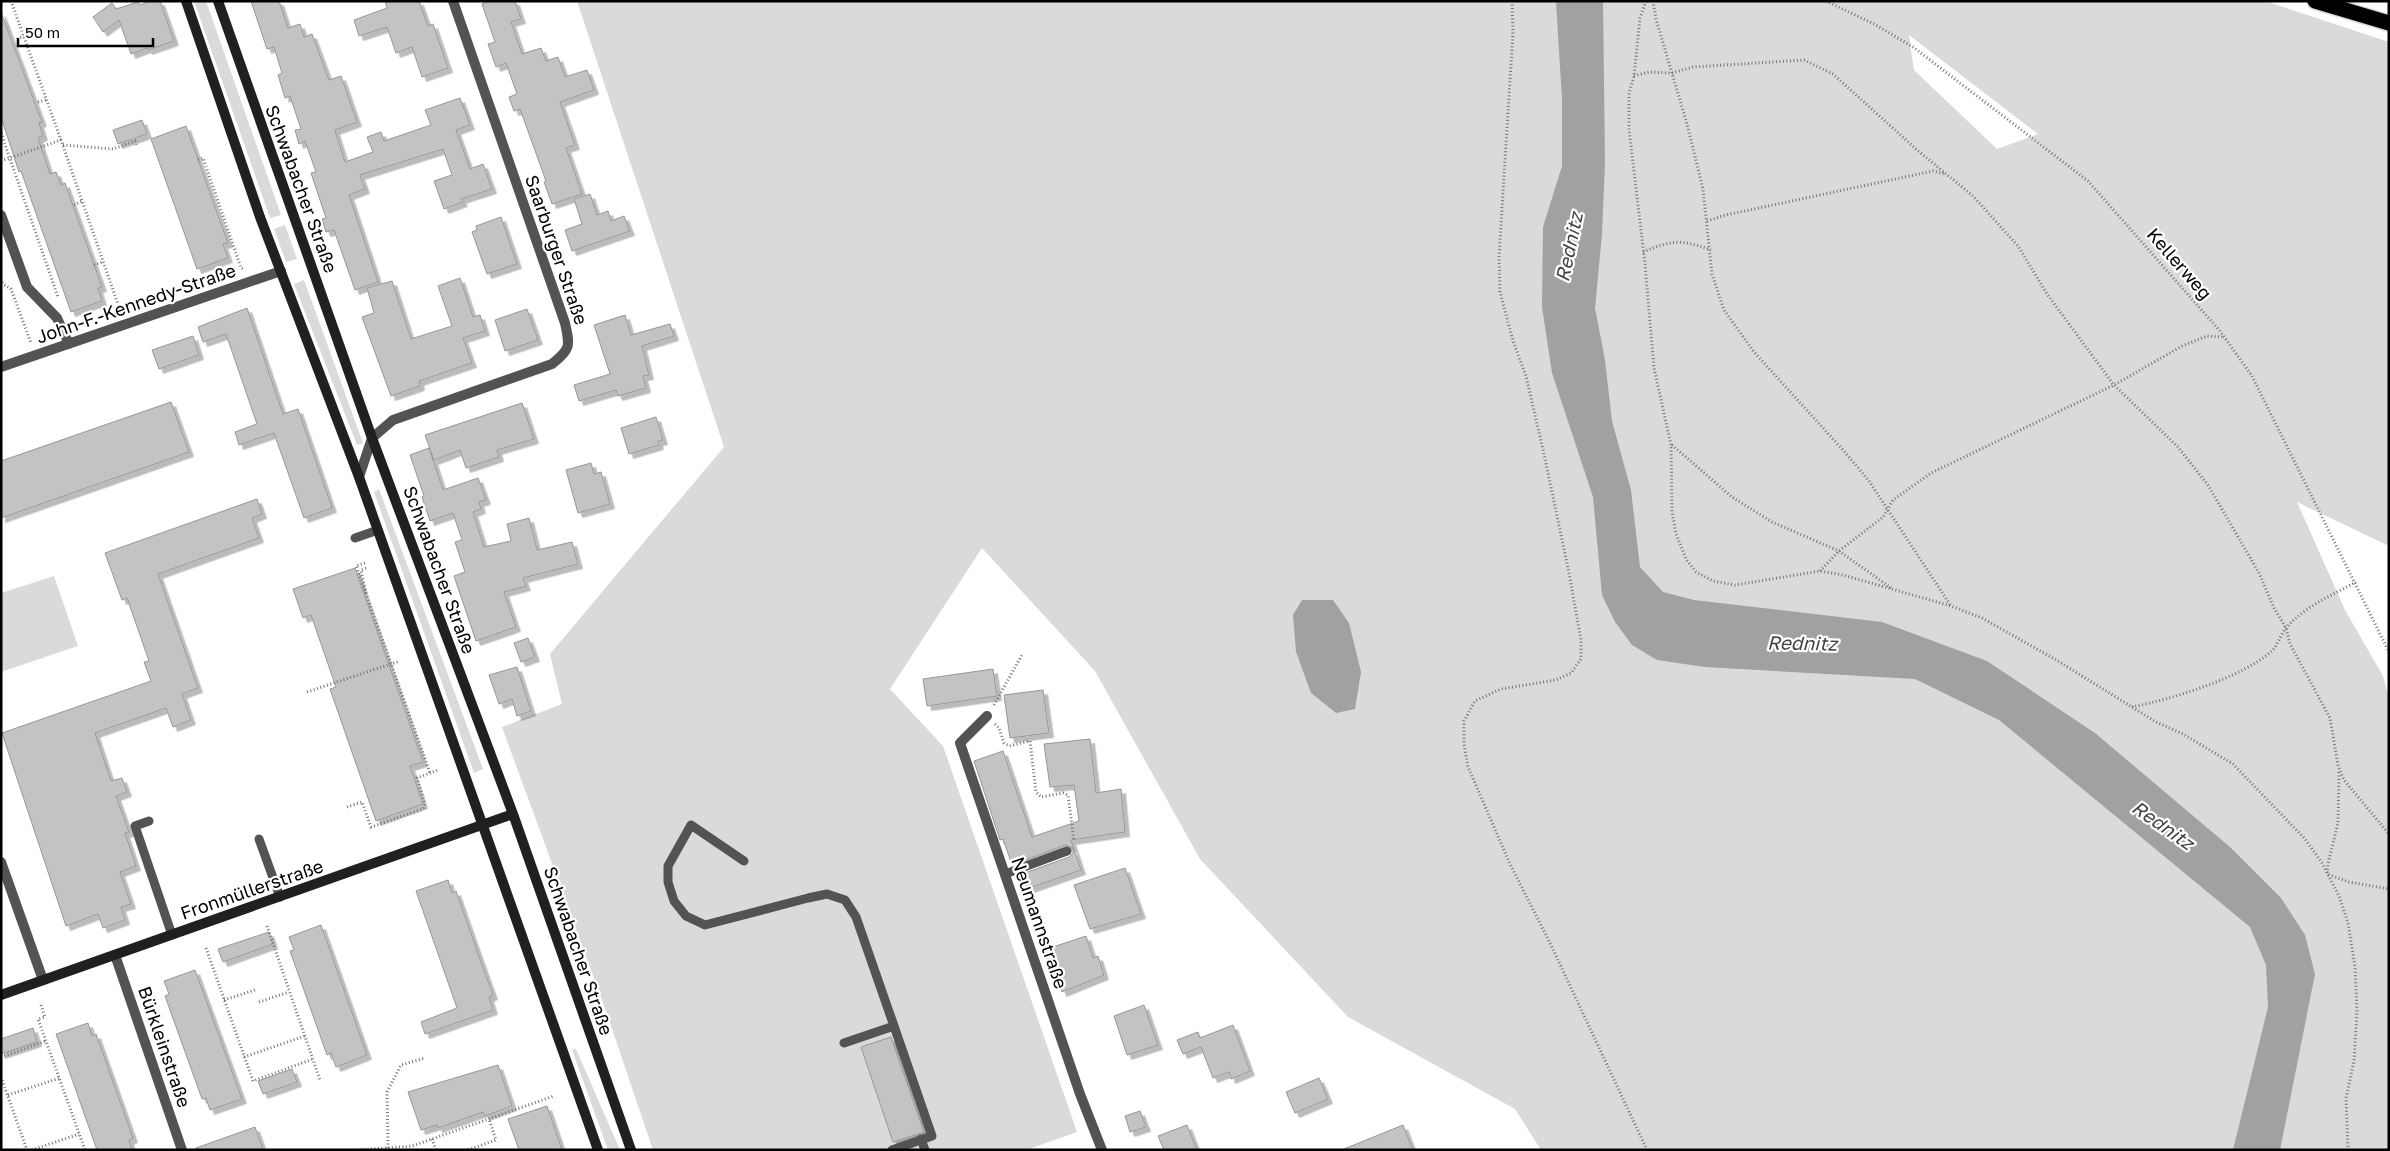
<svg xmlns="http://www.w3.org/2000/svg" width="2390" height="1151" font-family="'Golos Text',sans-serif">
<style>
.green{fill:#dadada;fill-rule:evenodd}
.water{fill:#a1a1a1}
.building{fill:#c3c3c3;stroke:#979797;filter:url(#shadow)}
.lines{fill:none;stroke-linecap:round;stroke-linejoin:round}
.highway-casing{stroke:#dbdbdb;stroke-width:18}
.path{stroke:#757575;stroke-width:3;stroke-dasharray:1 2.5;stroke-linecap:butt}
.lane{stroke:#535353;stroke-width:9}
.street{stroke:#535353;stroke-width:10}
.secondary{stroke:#202020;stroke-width:10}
.highway{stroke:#000;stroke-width:15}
.labels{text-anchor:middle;stroke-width:4.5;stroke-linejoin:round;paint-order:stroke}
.street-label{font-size:18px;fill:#000;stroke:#fff}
.water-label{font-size:19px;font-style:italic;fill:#424242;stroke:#fff}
</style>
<defs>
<filter id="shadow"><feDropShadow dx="4.5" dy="4.5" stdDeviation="0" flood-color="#0004"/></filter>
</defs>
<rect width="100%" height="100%" fill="#fff"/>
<path class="green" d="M194,1H206L281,215L270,218Z
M577,1H2265L2389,42V546L2297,502L2345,610L2383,676L2389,698V1150H1541L1515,1109L1348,1017L1200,859L1095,671L982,548L890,689L943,746L1077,1132L1026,1150H653L606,1011L502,727L562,704L550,654L724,447ZM1909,35L2038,134L1997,149L1914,70Z
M285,225L297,259L286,262L274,229Z
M304,280L363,443L357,445L294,284Z
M379,489L483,769L474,773L374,492Z
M54,576L78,646L1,672V593Z
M576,1049L620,1150H608L572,1050Z"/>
<path class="water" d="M1556,1H1603L1605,163L1602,234L1595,308L1605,360L1612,421L1631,490L1640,567L1663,592L1694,600L1882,622L1987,661L2095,733L2230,847L2281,898L2305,935L2315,974L2280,1150H2233L2268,1007L2266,965L2250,927L1999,720L1915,679L1705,667L1657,660L1632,645L1615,622L1602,595L1593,497L1552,373L1542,307L1543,227L1562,166V100Z
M1302,600H1333L1349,623L1361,672L1355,709L1336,713L1311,693L1296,652L1293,615Z"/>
<path class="building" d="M151,1H160L174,41L148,50L147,48L131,54L119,20L103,32L93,17L112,3L116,9L138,2L140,5Z
M251,1H279L288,28L300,24L304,37L312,34L329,80L341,76L357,122L335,130L345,162L373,152L367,137L381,132L384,141L431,125L425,110L460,98L470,125L456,130L470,169L483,164L492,189L461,199L463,202L444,209L434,181L452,175L443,149L360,175L365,189L349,195L378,282L355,290L334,230L326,232L322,219L326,218L311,173L316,172L305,141L299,144L295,130L301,129L290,96L285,98L278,75L282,73L274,47L267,49Z
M385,1H419L428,26L433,24L448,68L422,77L412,47L396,53L387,27L359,36L354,20L387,8Z
M490,1H515L521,19L511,22L522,54L541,48L546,61L558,57L565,77L587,70L594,90L560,102L575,145L566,148L582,194L552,204L544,182L546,181L520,109L514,111L509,97L517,94L506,63L496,67L488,44L495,42L482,4Z
M1,12L42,122L39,123L43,136L38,138L50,174L56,172L61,185L65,183L102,287L98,288L102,301L71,312L21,171L19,172L1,117Z
M142,120L147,134L118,144L113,130Z
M186,126L228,243L223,244L228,258L197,269L151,139Z
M590,194L597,215L608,211L611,221L624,216L630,231L572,251L565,230L582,224L574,199Z
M501,217L517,264L487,274L472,232L477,230L476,226Z
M460,278L473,317L480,315L485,331L463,338L472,363L419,381L420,386L391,396L362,317L374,313L367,288L392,281L411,339L452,326L438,286Z
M247,308L283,414L298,409L332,508L304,518L274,433L239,445L235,432L257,424L226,334L203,342L198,327Z
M527,309L538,340L505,351L495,320Z
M625,315L631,335L670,324L674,336L642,346L649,375L643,376L646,388L618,396L616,390L579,401L574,385L610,374L594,325Z
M193,336L199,355L159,369L152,350Z
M171,402L189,452L1,518V461Z
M522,403L534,439L497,450L499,457L466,468L460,450L434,460L425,435Z
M656,417L663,440L658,441L659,445L629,454L621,428Z
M429,448L443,490L478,478L486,500L479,502L481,509L473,512L484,547L511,541L507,524L529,518L537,550L572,542L578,564L523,578L526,586L504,592L516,627L476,641L454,576L465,572L455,542L462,540L453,513L430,521L422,497L424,496L410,455Z
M591,463L594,474L601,472L610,504L578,513L566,470Z
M257,499L262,514L252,518L259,538L158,574L198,688L182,694L191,720L173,727L166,708L95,733L111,781L122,778L127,792L116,796L129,832L125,833L136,866L120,872L131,904L121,907L125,920L103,928L98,914L66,926L2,733L151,681L144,662L149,661L127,598L122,600L105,553Z
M355,568L423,762L410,766L423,804L376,821L330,689L336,687L311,615L303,618L293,589Z
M528,638L535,657L521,662L514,643Z
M517,667L531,711L517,716L512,699L499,704L489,675Z
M993,669L997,696L927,706L923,679Z
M1043,690L1049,733L1010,738L1004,695Z
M1090,739L1096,793L1121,789L1125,832L1071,840L1081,870L1027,889L1022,874L1069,857L1073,853V848L1065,845L1018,863L1017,860L1011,862L1003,839L1000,840L974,761L1003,751L1032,837L1079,821L1074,785L1050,787L1044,744Z
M1125,868L1141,914L1090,929L1074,885Z
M448,880L452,893L456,891L480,959L493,995L489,997L493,1010L425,1034L421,1022L457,1008L416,891Z
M321,925L367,1055L336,1067L331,1053L327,1055L290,951L294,950L289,937Z
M269,932L273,944L223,962L218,949Z
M1086,936L1093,958L1098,956L1104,975L1062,992L1059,981L1054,982L1044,950Z
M195,970L242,1099L210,1110L206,1098L202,1099L165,996L169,994L164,981Z
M1144,1005L1158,1045L1127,1055L1114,1016Z
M88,1023L92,1036L96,1034L133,1138L129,1140L132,1150H97L56,1034Z
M1233,1025L1250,1071L1231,1079L1229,1072L1213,1078L1201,1047L1183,1054L1177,1040L1198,1032L1200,1038Z
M33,1028L37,1042L1,1054V1039Z
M891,1037L924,1132L893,1142L861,1047Z
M498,1065L512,1106L485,1116L483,1112L438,1128L437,1125L421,1130L408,1092Z
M292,1069L297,1082L263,1094L258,1081Z
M1319,1078L1328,1099L1295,1113L1286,1092Z
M547,1106L562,1150H519L508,1119Z
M1140,1111L1146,1127L1130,1132L1125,1116Z
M1187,1125L1197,1150H1164L1158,1136Z
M1403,1125L1413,1150H1344V1149Z
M255,1127L263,1150H196V1148Z"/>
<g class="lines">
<g class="highway-casing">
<path id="highway" d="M2315,1L2389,23"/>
</g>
<path class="path" d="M11,1L61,140
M1512,1L1513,32L1499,257L1500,292L1513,341L1526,376L1544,454L1569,573L1581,640V659L1571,673L1556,680L1501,689L1475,701L1464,721V744L1468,767L1510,864L1550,943L1647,1150
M1646,1L1640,18L1634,76L1629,93V129L1645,264L1654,368L1671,445L1672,511L1676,534L1686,559L1696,572L1713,581L1735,585L1820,571L1843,575L1951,606L1982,618L2058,661L2156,722L2183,734L2233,764L2305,839L2322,863L2339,896L2348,923L2355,967L2357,1010L2354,1061L2346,1098L2348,1150
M1653,1L1656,19L1687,124L1703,189L1712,274L1724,310L1754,352L1843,450L1869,481L1951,606
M1826,1L1874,24L1913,47L2088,181L2220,331L2252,376L2389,652
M17,39L24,36
M1634,76L1649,72L1672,73L1693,67L1804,60L1833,74L1917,150L1973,196L2018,246L2047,294L2114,385L2178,447L2208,485L2259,573L2274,608L2286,628L2290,644L2330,718L2338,765L2344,780L2389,834
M38,102L46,100
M1,133L58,297
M63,145L113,149L135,141L136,145
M198,160L203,158L241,268L244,269
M1,161L61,140L121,313
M74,205L82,201
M1707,221L1726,215L1933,171L1946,174
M1643,252C1672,240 1681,239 1711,250
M94,265L103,262
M1,279L3,284L11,289L31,343
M1672,445L1732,497L1772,522L1839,551L1891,588
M365,563L356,566L430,773
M1820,571L1839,551L1883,517L1893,500L1931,473L2114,385L2182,346L2207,336L2224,337
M366,593L361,570L366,568
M307,692L400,661
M994,705L1023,653
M2132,707C2172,699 2241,678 2272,651C2278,645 2280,635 2286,628C2304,607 2332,595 2356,582
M995,724L999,728L1004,743L1009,746L1030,741L1036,792L1041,797L1063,793L1068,795L1074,841
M2339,772L2338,823L2328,864L2327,874L2349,882L2389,889
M347,807L362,802L371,827L423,809L425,804L417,778L438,770
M267,926L320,1080
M206,948L253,1081L313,1059
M224,1000L255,990
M259,1002L289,992
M41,1005L45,1017L38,1019L85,1150
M1,1057L46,1041
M244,1057L305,1036
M1,1077L27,1150
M8,1095L60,1078
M432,1139L436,1150
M388,1148L387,1092L401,1065L425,1058
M32,1150L79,1134
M357,1150L412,1146L554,1096
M468,1150L496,1140L489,1119"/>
<path class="lane" d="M355,538L378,530
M149,821L135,826L172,935
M259,839L280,897
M744,861L691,825L668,866V882L674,901L686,916L705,925L808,898L827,894L845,900L856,917L894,1026L844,1043
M1005,874L1067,851
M921,1139L925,1150
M892,1150L932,1136L894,1026"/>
<path class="street" d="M1,215L27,287L57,318L69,344
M1,367L281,271
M359,477L372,438L393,420L552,364C571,349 570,346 565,323L453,1
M987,716L960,743L1080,1094L1102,1150
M1,862L43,980
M115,955L182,1150"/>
<path class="secondary" d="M186,1L260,217L359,477L598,1150
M218,1L372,438L513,814L631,1150
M1,995L513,814"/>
<use href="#highway" class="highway"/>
</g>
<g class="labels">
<g class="street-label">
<text transform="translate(301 189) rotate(70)" y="6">Schwabacher Straße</text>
<text transform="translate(556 250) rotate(71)" y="6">Saarburger Straße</text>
<text transform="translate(2179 264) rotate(49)" y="6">Kellerweg</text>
<text transform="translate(136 304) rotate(-19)" y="6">John-F.-Kennedy-Straße</text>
<text transform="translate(439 570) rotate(70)" y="6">Schwabacher Straße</text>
<text transform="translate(252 890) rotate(-19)" y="6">Fronmüllerstraße</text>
<text transform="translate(1039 923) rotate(71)" y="6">Neumannstraße</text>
<text transform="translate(578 951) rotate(71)" y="6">Schwabacher Straße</text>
<text transform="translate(164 1047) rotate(71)" y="6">Bürkleinstraße</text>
</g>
<g class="water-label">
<text transform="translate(1569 247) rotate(-78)" y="7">Rednitz</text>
<text transform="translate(1802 643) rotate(1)" y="7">Rednitz</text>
<text transform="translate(2163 825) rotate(35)" y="7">Rednitz</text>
</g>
</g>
<rect width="2390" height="1151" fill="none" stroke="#000000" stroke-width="5"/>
<path d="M18 38v8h135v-8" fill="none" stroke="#000000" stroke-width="2.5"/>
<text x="25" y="38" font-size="15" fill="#000000" stroke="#ffffff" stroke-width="4" paint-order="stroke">50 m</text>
</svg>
